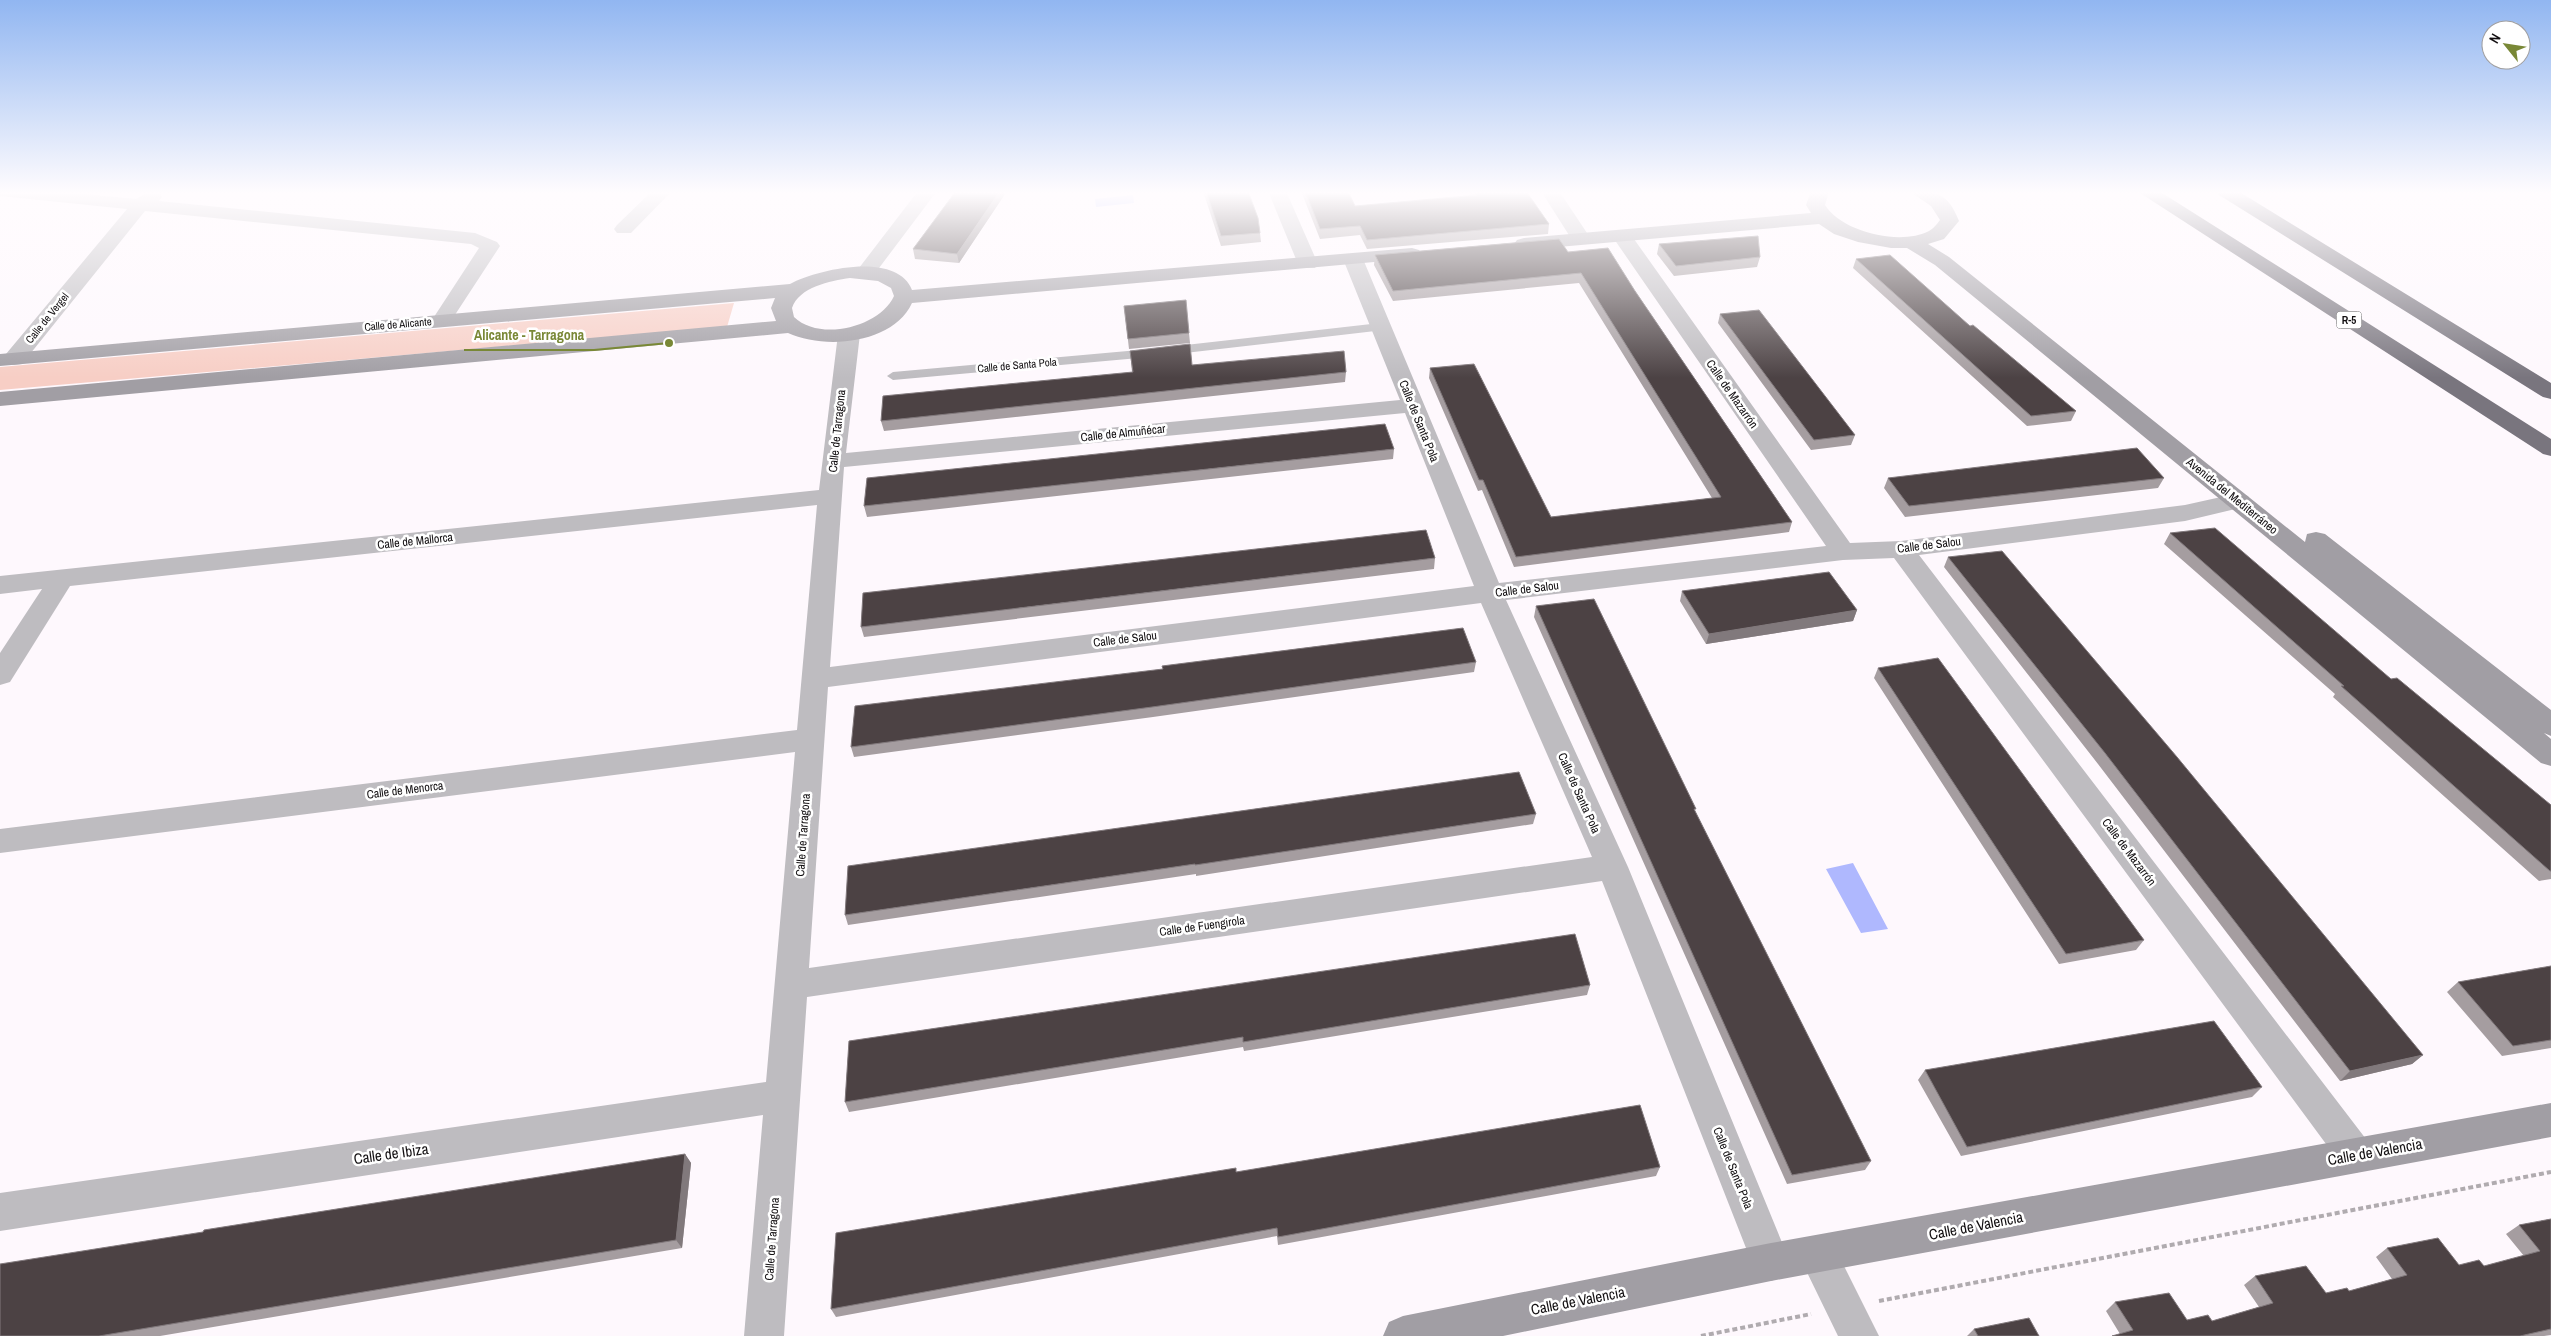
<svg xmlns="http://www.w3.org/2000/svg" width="2551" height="1336" font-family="'Archivo Narrow',sans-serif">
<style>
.green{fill:#f7cec5}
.water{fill:#afb8fe}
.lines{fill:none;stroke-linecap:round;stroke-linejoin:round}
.path{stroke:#b0abaf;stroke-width:4;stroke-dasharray:5 3;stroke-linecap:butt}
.lane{fill:#bebcc0;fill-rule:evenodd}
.street{fill:#bebcc0;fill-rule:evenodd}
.secondary{fill:#a19ea4;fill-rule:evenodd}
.highway{fill:#79757e;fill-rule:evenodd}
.wall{fill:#a59da0}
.shaded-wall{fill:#81797c}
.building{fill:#4c4244;stroke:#81797c}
.labels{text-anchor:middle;stroke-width:5;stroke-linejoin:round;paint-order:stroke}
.far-street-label{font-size:11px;fill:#120f11;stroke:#fff}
.shield{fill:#fff;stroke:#595758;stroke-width:1}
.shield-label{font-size:11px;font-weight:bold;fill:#120f11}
.street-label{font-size:12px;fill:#120f11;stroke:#fff}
.near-street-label{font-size:15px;fill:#120f11;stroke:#fff}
.leader{fill:none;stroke:#798836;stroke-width:2}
.callout-dot{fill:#798836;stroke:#fff;stroke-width:2}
.callout-label{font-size:14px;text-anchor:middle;font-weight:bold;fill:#798836;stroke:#fff;stroke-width:5;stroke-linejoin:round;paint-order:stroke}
</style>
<rect width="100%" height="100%" fill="#fef8fd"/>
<path class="green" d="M734,303L727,327L0,390V367Z"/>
<path class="water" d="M1133,195L1134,203L1096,207L1095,199Z
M1853,863L1888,929L1861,933L1826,869Z"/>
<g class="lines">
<path class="path" d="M1879,1301L2551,1172
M1701,1336L1811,1314"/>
<path class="lane" d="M1380,323L1384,324L1386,327L1384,330L1150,357L893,380L887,376L893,372L1150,349Z"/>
<path class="street" d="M0,191H55L136,199L146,193H160L162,197L159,201L475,233L497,242L500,246L449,324L442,326L435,324L432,320L479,248L471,244L145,211L22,364L14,365L6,364L3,359L6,354L127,209L0,196Z
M652,191H672L631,233H617L614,229L617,225Z
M918,191H937L873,276H859L856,272L859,268Z
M1268,191H1286L1318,264L1315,268H1301L1298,264Z
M1541,191H1559L1591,239L1588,243H1574Z
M1622,230L1629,232L1850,543L1901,541L2185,505L2239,493L2248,496L2251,501L2248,506L2185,521L1919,555L2369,1143L2374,1155L2369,1167L2356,1173L2343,1167L1894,558L1843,560L1506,600L1628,867L1790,1262L1785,1276L1771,1281L1757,1276L1602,881L807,997L784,1336H744L763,1115L0,1231V1193L766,1082L795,752L0,853V829L797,730L817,505L70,586L10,682L0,685V653L42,589L0,594V576L819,490L838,334L842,330L849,328L856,330L860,334L846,453L1400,400L1343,259L1346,255H1360L1363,259L1499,583L1826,546L1612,236L1615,232ZM1405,413L1474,586L830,667L844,467ZM1481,603L1592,857L809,968L828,687Z
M1818,1237L1832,1242L1879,1336H1838L1799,1256L1804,1242Z"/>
<path class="secondary" d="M1811,191H1829L1825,205C1842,232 1900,246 1929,231C1933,229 1937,224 1940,220L1931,206L1909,191C1937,191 1948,193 1959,221L1944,239L1928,244L1949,257L2305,542L2307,534L2316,532L2325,534L2551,710V736L2544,733L2551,739V766L2541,763L1935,265L1907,248H1891L1858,242L1834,234L1819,224L1524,250L1517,248L1514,244L1517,240L1524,238L1811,213L1806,205Z
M1412,248L1419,250L1422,254L1419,258L912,303C893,344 825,350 788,333L0,406V392L776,321L771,308L775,298L0,366V354L790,284C818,269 897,251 912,290ZM850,278L878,281L891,288L894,296C880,327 820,342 794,317L792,308C799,287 830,281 850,278Z
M2551,1103V1137L1771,1281L1503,1336H1383L1389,1322L1403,1316L1771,1243Z"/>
<path class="highway" d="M2137,191H2159L2551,439V456L2543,454Z
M2216,191H2238L2551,383V399L2543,397L2219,195Z"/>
</g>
<path class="wall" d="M956,191H1007L959,263L915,259L913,249Z
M1203,191H1248L1260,233L1261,242L1221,246Z
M1301,191H1348L1355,206L1471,196L1468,191H1526L1549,224L1548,234L1367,249L1360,235L1320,239Z
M1659,244L1760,257L1757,267L1674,276L1657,254Z
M1568,252L1635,291L1792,522L1789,532L1514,567L1482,490L1478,491L1429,378L1430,368L1551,517L1712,498L1579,283L1393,301L1374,265L1375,255Z
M1856,259L2076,411L2071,421L2027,426L1853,268Z
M1124,306L1189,333L1190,343L1129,349Z
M1720,314L1855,435L1851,445L1811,450L1718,323Z
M1130,351L1192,365L1346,372L1345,382L884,431L881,421L1132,372Z
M1394,449L1393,459L867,517L864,506Z
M1888,478H2164L2158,488L1905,517L1884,488Z
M2170,533L2391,679L2551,805V879L2539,881L2333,697L2335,694L2164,544Z
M1948,557L2423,1055L2412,1064L2340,1081L2098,764L1944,567Z
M1435,558L1434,569L864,637L861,627Z
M1682,591L1857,610L1853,621L1706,644L1680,601Z
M1536,606L1695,811L1871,1161L1865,1170L1787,1184L1534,617Z
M1476,662L1474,672L1153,717L854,757L851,747L1163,669Z
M1878,668L2144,940L2136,950L2059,964L1874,678Z
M1536,814L1533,824L1196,876V874L848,925L845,915Z
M2551,966V1048L2502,1056L2447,992L2458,982Z
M1590,985L1587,995L1244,1051L1243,1047L849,1112L845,1102L849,1041Z
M1925,1070L2262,1087L2252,1097L1961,1156L1918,1080Z
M685,1154L691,1163L682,1248L160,1336H0Z
M1660,1167L1656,1176L1278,1245L1277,1236L836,1317L831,1309L1236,1172Z
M2551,1219V1335L2544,1336H2112L2120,1334L2106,1311L2115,1302L2187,1320L2212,1321L2259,1307L2244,1285L2255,1276L2326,1293L2349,1291L2392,1279L2376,1257L2387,1248L2459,1265L2484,1266L2524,1256L2506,1234L2519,1225Z
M1974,1329L2039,1336H1967Z"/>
<path class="shaded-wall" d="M1000,191H1007L959,263L957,254Z
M1857,610L1853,621L1706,644L1709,634Z
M2423,1055L2412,1064L2340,1081L2350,1071Z
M685,1154L691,1163L682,1248L676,1240Z"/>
<path class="building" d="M956,191H1000L957,254L913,249Z
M1206,191H1248L1258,218L1260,233L1221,236Z
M1305,191H1348L1355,206L1477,195L1474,191H1526L1549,224L1367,240L1360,226L1320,229Z
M1758,236L1760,257L1676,266L1659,244Z
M1559,239L1568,252L1608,248L1635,291L1792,522L1516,557L1483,480H1479L1430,368L1474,364L1551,517L1721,497L1581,273L1393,291L1375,255Z
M1890,255L1970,326L1973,325L2076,411L2031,416L1856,259Z
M1186,300L1189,333L1128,339L1124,306Z
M1759,310L1855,435L1814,440L1720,314Z
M1190,344L1192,365L1344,351L1346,372L881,421L883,396L1133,372L1130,351Z
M1385,424L1394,449L864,506L867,478Z
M2137,448L2164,478L1909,506L1888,478Z
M2215,528L2391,679L2397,678L2551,805V871H2550L2341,686H2344L2170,533Z
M1426,530L1435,558L861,627L863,593Z
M2002,551L2177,757L2423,1055L2350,1071L2105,753L1948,557Z
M1829,572L1857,610L1709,634L1682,591Z
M1594,599L1696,809H1694L1871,1161L1792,1175L1536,606Z
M1463,628L1476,662L1152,707L851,747L855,706L1163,669L1162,666Z
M1938,658L2144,940L2066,954L1878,668Z
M1519,772L1536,814L1195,865V864L845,915L848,866Z
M1575,934L1590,985L1243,1042V1037L845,1102L849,1041Z
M2551,966V1040L2513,1046L2458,982Z
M2214,1021L2262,1087L1967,1147L1925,1070Z
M1640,1105L1660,1167L1278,1237L1277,1228L831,1309L836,1233L1236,1168V1172Z
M685,1154L676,1240L99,1336H0V1264L203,1232L204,1230Z
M2551,1219V1329L2520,1336H2112L2133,1330L2115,1302L2169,1293L2187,1320L2208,1315L2212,1321L2273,1303L2255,1276L2306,1266L2326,1293L2347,1288L2349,1291L2407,1275L2387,1248L2438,1238L2459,1265L2479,1260L2484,1266L2540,1251L2519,1225Z
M2029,1318L2039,1336H1978L1974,1329Z"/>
<linearGradient id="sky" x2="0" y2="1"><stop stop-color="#91b6f1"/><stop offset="0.51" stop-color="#fffcfe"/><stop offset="1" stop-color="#fffcfe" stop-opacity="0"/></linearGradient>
<rect width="2551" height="378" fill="url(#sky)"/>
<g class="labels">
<g class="far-street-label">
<text transform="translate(47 318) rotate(-51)" y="4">Calle de Vergel</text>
<text transform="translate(398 324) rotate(-5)" y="4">Calle de Alicante</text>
<text transform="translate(1017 365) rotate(-5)" y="4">Calle de Santa Pola</text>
</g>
<rect class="shield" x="2336.5" y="311.5" width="25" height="17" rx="4"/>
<g class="shield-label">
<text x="2349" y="324">R-5</text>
</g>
<g class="street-label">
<text transform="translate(1732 394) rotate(55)" y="4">Calle de Mazarrón</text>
<text transform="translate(1419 421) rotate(68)" y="4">Calle de Santa Pola</text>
<text transform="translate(837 431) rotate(-84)" y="4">Calle de Tarragona</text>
<text transform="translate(1123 433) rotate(-6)" y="4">Calle de Almuñécar</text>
<text transform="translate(2232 496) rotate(39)" y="4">Avenida del Mediterráneo</text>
<text transform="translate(415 541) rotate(-6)" y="4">Calle de Mallorca</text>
<text transform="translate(1929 545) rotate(-7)" y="4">Calle de Salou</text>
<text transform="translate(1527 589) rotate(-7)" y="4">Calle de Salou</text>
<text transform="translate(1125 639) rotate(-7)" y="4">Calle de Salou</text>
<text transform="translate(405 790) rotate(-7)" y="4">Calle de Menorca</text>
<text transform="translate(1579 793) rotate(66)" y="4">Calle de Santa Pola</text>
<text transform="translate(803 835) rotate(-86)" y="4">Calle de Tarragona</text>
<text transform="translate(2129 852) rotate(53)" y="4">Calle de Mazarrón</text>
<text transform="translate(1202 926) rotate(-8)" y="4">Calle de Fuengirola</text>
<text transform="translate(1733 1168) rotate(68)" y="4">Calle de Santa Pola</text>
<text transform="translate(772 1239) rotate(-86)" y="4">Calle de Tarragona</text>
</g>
<g class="near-street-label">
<text transform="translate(2375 1152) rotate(-10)" y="5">Calle de Valencia</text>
<text transform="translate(391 1154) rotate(-8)" y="5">Calle de Ibiza</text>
<text transform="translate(1976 1226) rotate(-11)" y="5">Calle de Valencia</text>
<text transform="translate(1578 1301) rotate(-11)" y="5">Calle de Valencia</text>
</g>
</g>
<path class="leader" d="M669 343L594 350H464"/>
<circle class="callout-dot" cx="669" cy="343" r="5"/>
<g class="callout-label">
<text x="529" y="340">Alicante - Tarragona</text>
</g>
<g transform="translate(2506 45) rotate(300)"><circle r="24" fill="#ffffff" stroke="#a09fa0"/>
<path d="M0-4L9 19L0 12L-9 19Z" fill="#798836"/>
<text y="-8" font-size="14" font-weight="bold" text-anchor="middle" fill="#120f11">N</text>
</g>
</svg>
